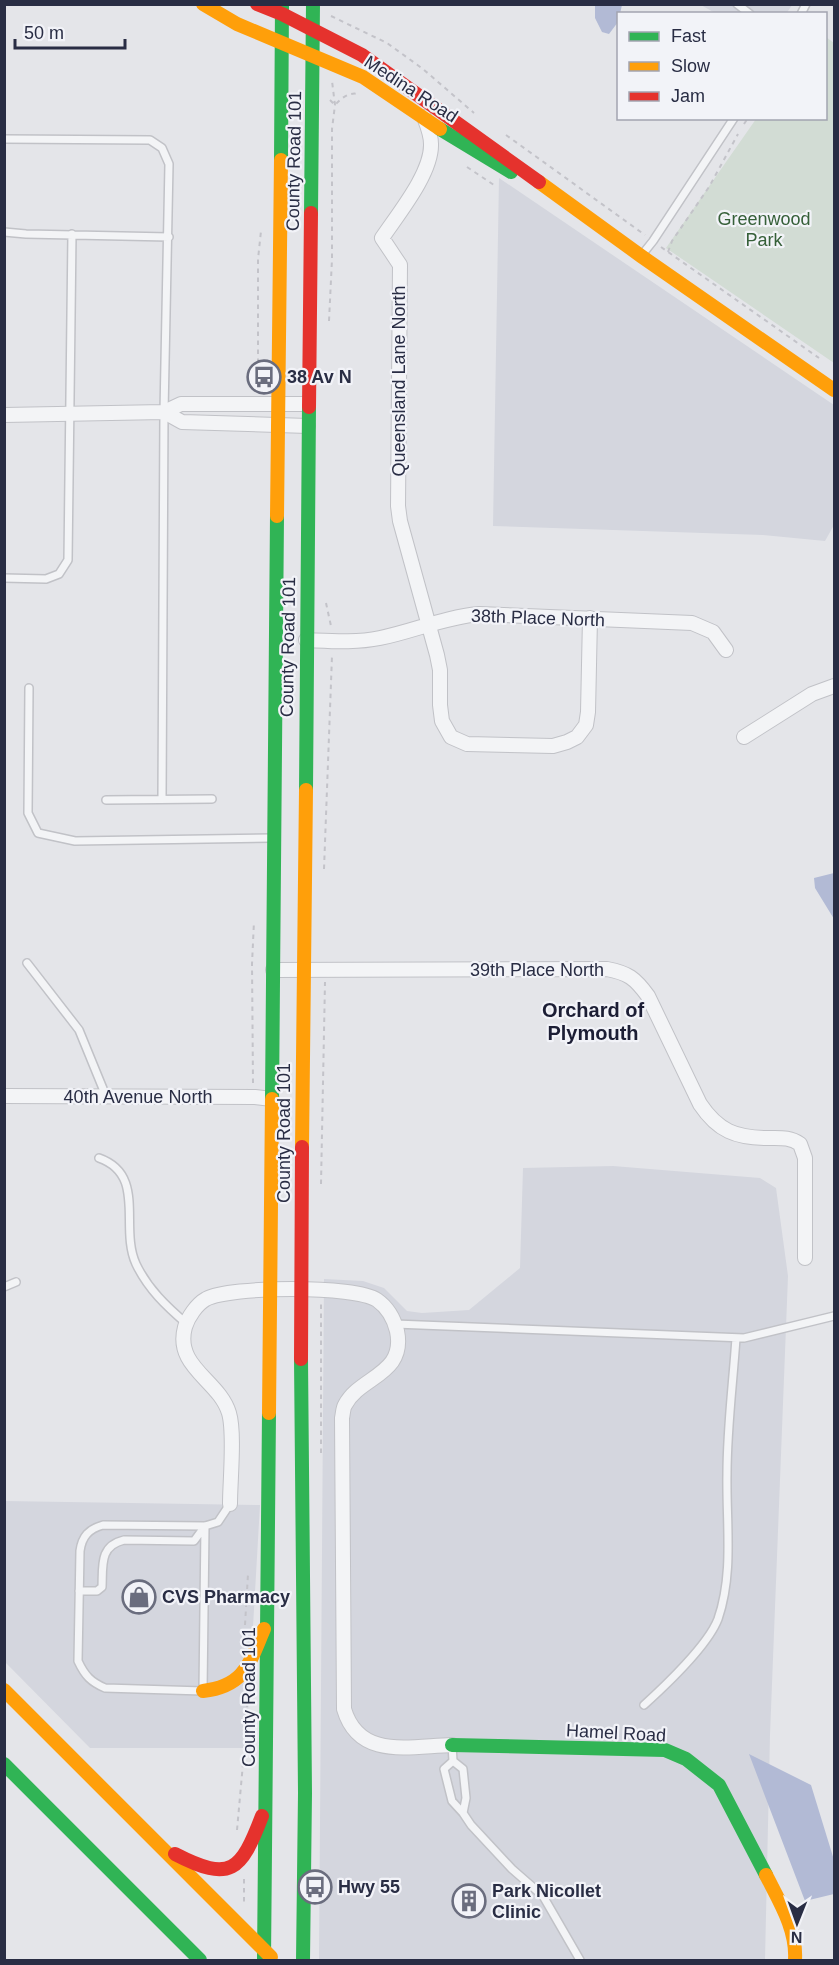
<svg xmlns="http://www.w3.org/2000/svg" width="839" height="1965" font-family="Helvetica,sans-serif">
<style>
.built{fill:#d4d6de}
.green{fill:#d2dcd4}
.water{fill:#b2bad5}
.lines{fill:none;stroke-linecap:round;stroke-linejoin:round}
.lane-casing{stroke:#c1c2c7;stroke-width:10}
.street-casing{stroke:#c1c2c7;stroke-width:16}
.path{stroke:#c3c3c9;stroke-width:2;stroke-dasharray:4.5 4.5;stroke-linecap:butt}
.lane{stroke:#f3f4f6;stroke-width:7}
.street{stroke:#f3f4f6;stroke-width:14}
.fast{stroke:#30b455;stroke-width:14}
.slow{stroke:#ff9f0a;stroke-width:14}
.jam{stroke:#e5322d;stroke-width:14}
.labels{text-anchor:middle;stroke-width:4.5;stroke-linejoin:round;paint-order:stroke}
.street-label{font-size:18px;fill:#292d44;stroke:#f2f3f8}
.park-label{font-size:18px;fill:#366039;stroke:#f2f3f8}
.poi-label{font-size:18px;font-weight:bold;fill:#292d44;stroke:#f2f3f8;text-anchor:start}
.neighbourhood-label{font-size:20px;font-weight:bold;fill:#1c1e35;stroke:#f2f3f8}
</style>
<rect width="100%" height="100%" fill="#e4e5e9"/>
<path class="built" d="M701,5H792L786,14L715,13Z
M499,178L834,405V525L825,541L763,535L493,526Z
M613,1166L760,1178L776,1188L788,1276L770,1735L765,1960H319L324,1279L363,1281L384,1288L407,1311L422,1313L469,1310L520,1268L523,1168Z
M4,1501L260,1505L246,1748H90L5,1662Z"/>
<path class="green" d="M826,37L834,43V363L666,248L756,119L826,118Z"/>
<path class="water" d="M595,5H622L618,22L609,34L602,32L595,18Z
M834,873V919L815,888L814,878Z
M749,1754L811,1785L834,1860V1894L805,1901Z"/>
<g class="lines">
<g class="lane-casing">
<path id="lane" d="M737,4L750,14
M801,14L806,4
M4,139L150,140L162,148L169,164L164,412L162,799
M4,232L26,234L169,237
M641,256L653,241L734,118
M4,578L46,579L59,574L68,560L72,234
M29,688L28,813L38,833L75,841L272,838
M106,800L212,799
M27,963L79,1030L106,1096
M99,1158C147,1175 119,1227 136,1264C148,1289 166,1306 187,1324
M4,1287L16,1282
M395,1324L744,1338L834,1316
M205,1526L203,1691L105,1688C91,1682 85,1676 78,1661L80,1551C82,1536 89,1529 103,1525L205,1526L218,1522L230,1504
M79,1591H97L102,1587C103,1566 99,1546 124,1540L194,1541L205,1526
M644,1705C665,1686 708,1645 718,1619C734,1573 726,1522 727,1474C727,1428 733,1383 736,1338
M452,1745L453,1761L463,1769L466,1798L463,1813L452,1801L444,1769L453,1761
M463,1813L471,1825L512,1869L543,1896L580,1960"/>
</g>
<g class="street-casing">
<path id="street" d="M424,117C427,125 431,134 431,144C432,173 398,214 382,238L400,265L398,506L400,521L437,655L440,670V705L442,721L451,737L467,744L553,746L567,742L577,737L586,725L588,712L590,618
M164,412L182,422L308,426
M4,415L164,412L181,404H308
M306,640C331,641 356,643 380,638C414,631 445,617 479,614L692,623L713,632L726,650
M744,737L812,694L834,686
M273,970L607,969C628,973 635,978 648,996L700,1104C718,1131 736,1138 768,1138C781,1138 790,1137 800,1144L805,1158V1258
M4,1096L255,1097L272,1099
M230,1504C230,1481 235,1433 229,1413C219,1380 174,1367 185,1327C188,1317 197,1304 206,1299C231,1286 355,1285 377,1300C387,1307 394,1319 397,1331C406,1375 360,1376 345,1405C343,1408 343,1414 342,1418L344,1709C359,1760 410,1746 452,1745"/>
</g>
<path class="path" d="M331,16L387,43L423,69L474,113
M330,100L335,105C341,98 349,92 358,94
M744,124L748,118
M506,135L645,235
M467,167L494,185
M661,247L819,358
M668,252L672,241L709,187L738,134
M329,321L332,259V129L335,105L332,81
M258,390V259L261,231
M326,603L331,626
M324,869L332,656
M253,1083L252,964L254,921
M321,1184L325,982
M321,1453V1303
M245,1625L248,1574
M246,1695L247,1707
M237,1830L247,1719
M244,1879V1904"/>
<use href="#lane" class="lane"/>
<use href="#street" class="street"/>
<path class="fast" d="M440,129L511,172
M281,160L282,4
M311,213L313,4
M306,790L309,407
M272,1099L277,516
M301,1359L305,1793L303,1960
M452,1745L665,1750L686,1759L719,1785L766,1875
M4,1764L200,1960
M264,1960L269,1413"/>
<path class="slow" d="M203,4L237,24L363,77L440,129
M539,182L641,256L834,390
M277,516L281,160
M302,1147L306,790
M269,1413L272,1099
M4,1690L271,1957
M203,1691C245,1686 249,1664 264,1629
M766,1875C779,1901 797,1929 795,1960"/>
<path class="jam" d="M257,4L282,14L362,55L539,182
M309,407L311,213
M301,1359L302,1147
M175,1854C231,1883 241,1871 262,1816"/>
</g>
<defs>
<g id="bus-ring" transform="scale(1.725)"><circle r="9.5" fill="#f2f3f8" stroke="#6a6d7e" stroke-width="1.5"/><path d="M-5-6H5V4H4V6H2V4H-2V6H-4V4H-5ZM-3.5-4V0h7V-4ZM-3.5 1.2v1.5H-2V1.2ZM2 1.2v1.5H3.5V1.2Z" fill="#6a6d7e"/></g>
<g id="shop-ring" transform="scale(1.725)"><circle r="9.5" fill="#f2f3f8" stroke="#6a6d7e" stroke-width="1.5"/><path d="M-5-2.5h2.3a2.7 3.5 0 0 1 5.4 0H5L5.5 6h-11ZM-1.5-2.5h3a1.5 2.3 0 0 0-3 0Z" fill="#6a6d7e"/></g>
<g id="building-ring" transform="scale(1.725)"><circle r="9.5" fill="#f2f3f8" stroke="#6a6d7e" stroke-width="1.5"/><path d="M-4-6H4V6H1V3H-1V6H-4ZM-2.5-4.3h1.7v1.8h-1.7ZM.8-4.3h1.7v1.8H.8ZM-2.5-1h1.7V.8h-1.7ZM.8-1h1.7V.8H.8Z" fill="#6a6d7e"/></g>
</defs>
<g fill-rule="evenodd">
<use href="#bus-ring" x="264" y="377"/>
<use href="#shop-ring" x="139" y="1597"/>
<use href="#bus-ring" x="315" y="1887"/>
<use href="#building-ring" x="469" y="1901"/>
</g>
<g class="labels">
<g class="street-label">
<text transform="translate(411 89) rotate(33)" y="6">Medina Road</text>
<text transform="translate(294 161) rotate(-89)" y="6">County Road 101</text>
<text transform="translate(399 381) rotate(-90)" y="6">Queensland Lane North</text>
<text transform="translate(538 618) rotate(2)" y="6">38th Place North</text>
<text transform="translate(288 647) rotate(-89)" y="6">County Road 101</text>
<text x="537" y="976">39th Place North</text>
<text x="138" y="1103">40th Avenue North</text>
<text transform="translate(284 1133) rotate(-90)" y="6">County Road 101</text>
<text transform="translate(249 1697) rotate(-90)" y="6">County Road 101</text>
<text transform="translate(616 1733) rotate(3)" y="6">Hamel Road</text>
</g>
<g class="park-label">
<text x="764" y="225">Greenwood<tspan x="764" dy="21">Park</tspan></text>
</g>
<g class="poi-label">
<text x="287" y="383">38 Av N</text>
<text x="162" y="1603">CVS Pharmacy</text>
<text x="338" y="1893">Hwy 55</text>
<text x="492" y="1897">Park Nicollet<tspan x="492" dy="21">Clinic</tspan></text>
</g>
<g class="neighbourhood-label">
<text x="593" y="1017">Orchard of<tspan x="593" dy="23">Plymouth</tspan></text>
</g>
</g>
<rect width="839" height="1965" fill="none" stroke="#292d44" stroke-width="12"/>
<rect x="617" y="12" width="210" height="108" fill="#f2f3f8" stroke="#a2a4b0" stroke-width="1.5"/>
<rect x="629" y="32" width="30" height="9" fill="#30b455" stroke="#a2a4b0" stroke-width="1.5"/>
<text x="671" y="42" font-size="18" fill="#292d44">Fast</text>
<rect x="629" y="62" width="30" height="9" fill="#ff9f0a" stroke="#a2a4b0" stroke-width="1.5"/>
<text x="671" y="72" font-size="18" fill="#292d44">Slow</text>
<rect x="629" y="92" width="30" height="9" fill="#e5322d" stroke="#a2a4b0" stroke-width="1.5"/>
<text x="671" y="102" font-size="18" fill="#292d44">Jam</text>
<g transform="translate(797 1923) rotate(181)" stroke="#f2f3f8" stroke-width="4.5" paint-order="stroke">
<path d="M0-4.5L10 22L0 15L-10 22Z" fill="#292d44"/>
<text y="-9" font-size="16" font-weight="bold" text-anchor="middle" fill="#292d44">N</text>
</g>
<path d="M15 39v9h110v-9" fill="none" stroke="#292d44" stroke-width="3"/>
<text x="24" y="39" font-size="18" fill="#292d44" stroke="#f2f3f8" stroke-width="4.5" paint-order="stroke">50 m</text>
</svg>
